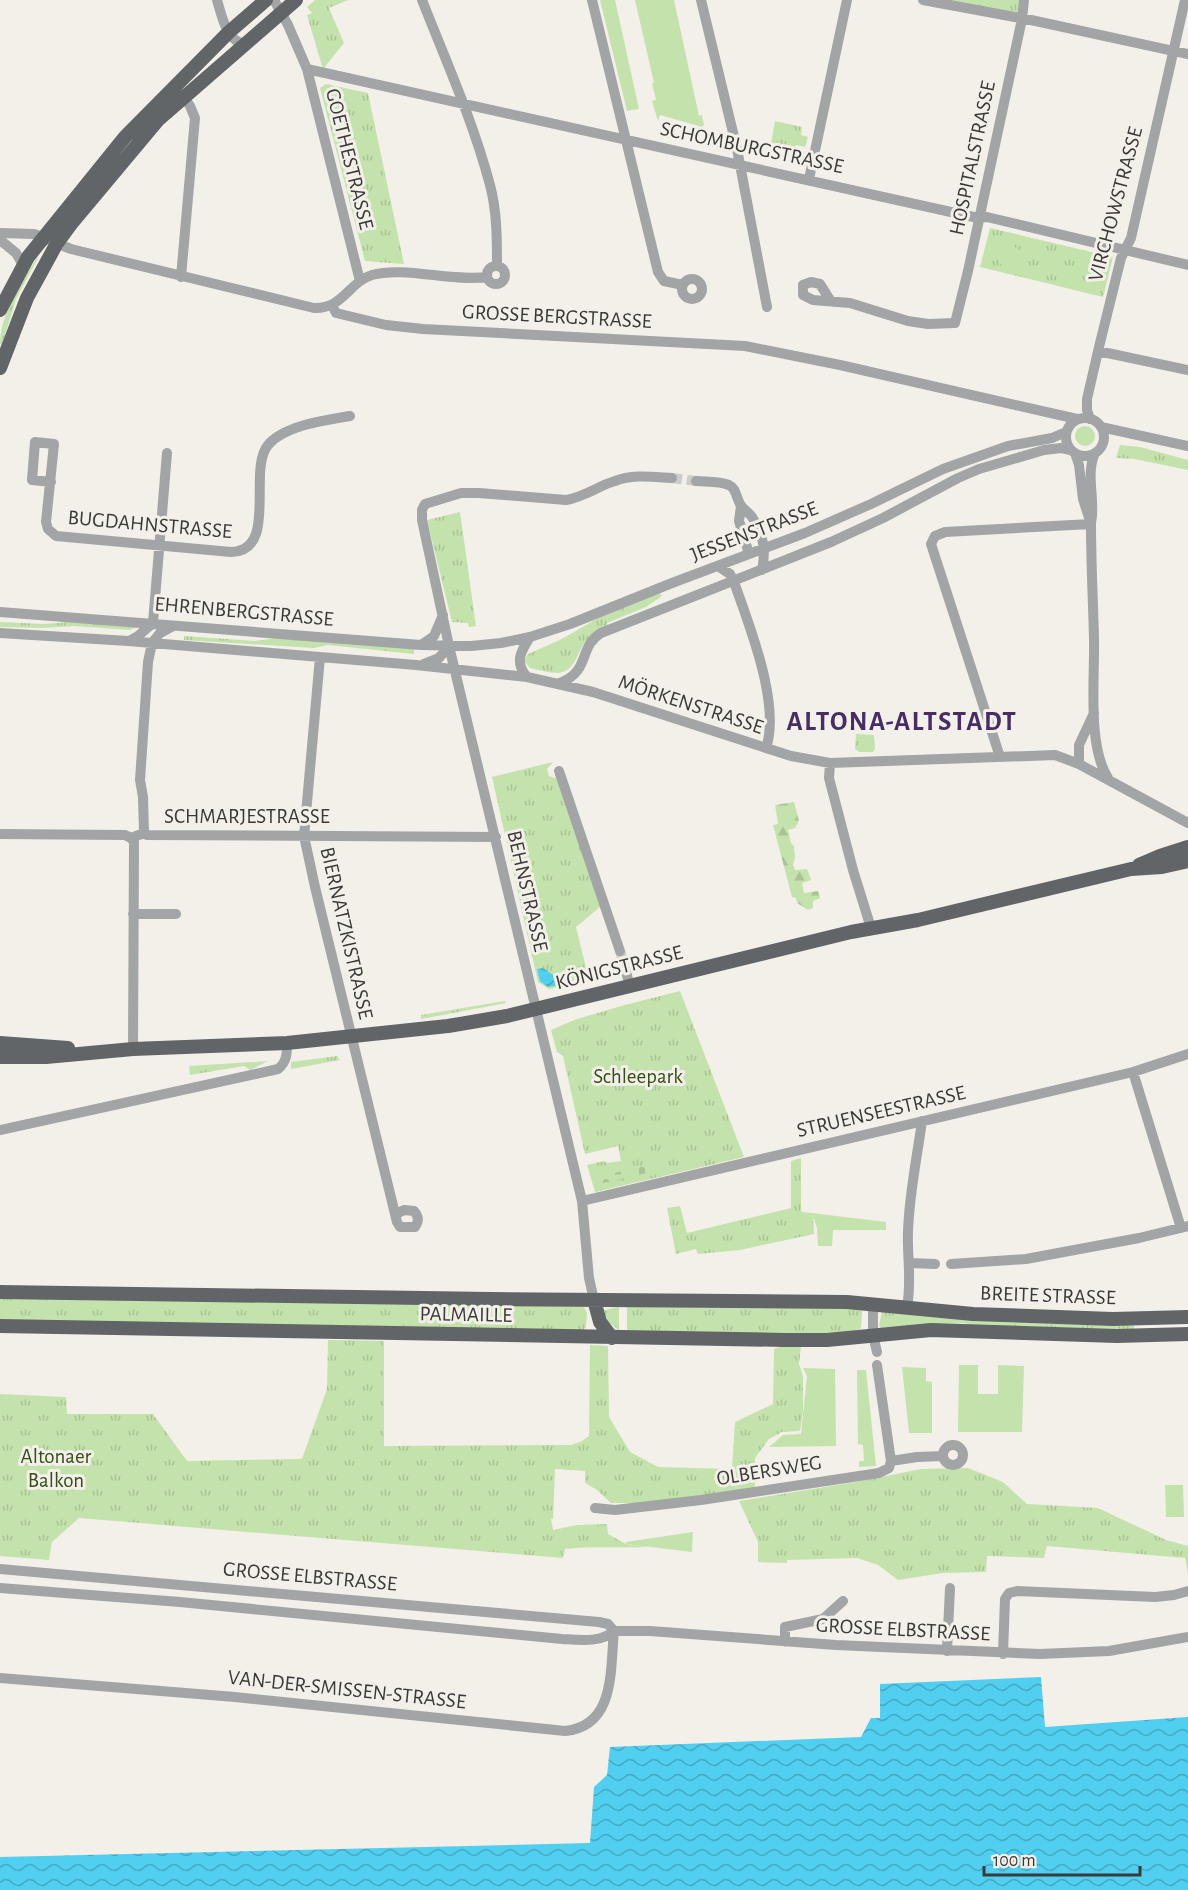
<svg xmlns="http://www.w3.org/2000/svg" width="1188" height="1890" font-family="'Alegreya Sans',sans-serif">
<style>
.grass{fill:url(#grass-tufts)}
.forest{fill:url(#forest-firs)}
.cemetery{fill:url(#cemetery-stones)}
.garden{fill:#c4e2ab}
.water{fill:url(#water-waves)}
.lines{fill:none;stroke-linecap:round;stroke-linejoin:round}
.minor-tunnel{stroke:#ceccc6;stroke-width:10;stroke-dasharray:10 5;stroke-linecap:butt}
.minor{stroke:#a2a4a5;stroke-width:10}
.major{stroke:#616568;stroke-width:14}
.labels{text-anchor:middle;stroke-width:6;stroke-linejoin:round;paint-order:stroke}
.street-label{font-size:21px;fill:#3b3a38;stroke:#f3f0ea}
.park-label{font-size:21px;fill:#344f16;stroke:#f3f0ea}
.district-label{font-size:27px;font-weight:bold;letter-spacing:1.5px;fill:#472c67;stroke:#f3f0ea}
</style>
<defs>
<pattern id="grass-tufts" width="24" height="20" patternUnits="userSpaceOnUse" patternTransform="scale(1.5)"><rect width="24" height="20" fill="#c4e2ab"/><path d="M3 7l-1-3M5 7V3M7 7l1-3M15 17l-1-3M17 17v-4M19 17l1-3" fill="none" stroke="#a9c394"/></pattern>
<pattern id="forest-firs" width="22" height="20" patternUnits="userSpaceOnUse" patternTransform="scale(1.5)"><rect width="22" height="20" fill="#c4e2ab"/><path d="M5 1l3.5 6h-7zM16 11l3.5 6h-7z" fill="#a9c394"/></pattern>
<pattern id="cemetery-stones" width="16" height="16" patternUnits="userSpaceOnUse" patternTransform="scale(1.5)"><rect width="16" height="16" fill="#c4e2ab"/><path d="M2 7V4a2 2 0 0 1 4 0v3zM10 15v-3a2 2 0 0 1 4 0v3z" fill="#a9c394"/></pattern>
<pattern id="water-waves" width="16" height="10" patternUnits="userSpaceOnUse" patternTransform="scale(1.5)"><rect width="16" height="10" fill="#50cff0"/><path d="M0 5q4-4 8 0t8 0" fill="none" stroke="#44a9c3"/></pattern>
</defs>
<rect width="100%" height="100%" fill="#f3f0ea"/>
<path class="grass" d="M315,0H348L329,8L344,43L323,69L307,15L312,13L307,7Z
M938,0H1020L1017,16Z
M326,84L368,93L404,264L365,261L320,88Z
M775,121L802,127L801,135L808,137L805,147L796,145L794,152L770,149Z
M990,228L1113,257L1103,297L980,267Z
M37,257L38,258L16,299L2,345L0,344C0,314 22,283 37,257Z
M1120,445L1140,447L1188,460V470L1134,459L1116,458Z
M460,512L476,626L469,627L468,623L452,622L427,520Z
M660,593L662,596L646,607L607,623L608,627C599,630 591,633 585,642C576,654 576,671 558,673C550,673 539,670 530,668L524,661L528,654L562,639L603,615Z
M0,622L43,624L70,622L139,627L129,630L74,626L42,628L0,627Z
M184,636L255,641L277,638L414,649V654L328,645L314,648L184,640Z
M856,734L874,735L875,749L873,752H859L855,749Z
M553,762L547,769L549,776L560,780L600,907L576,927L589,980L549,989L538,982L492,777Z
M680,991L744,1157L595,1192L587,1165L604,1161L607,1163L621,1161L618,1146L585,1154L563,1056L557,1052L551,1030L574,1020L621,1006Z
M505,1001L506,1003L421,1019V1015Z
M337,1056L340,1060L291,1069V1062Z
M268,1061L250,1070L244,1066L190,1075L189,1066Z
M801,1158V1211L813,1217L814,1234L740,1250L698,1254L696,1249L676,1254L667,1208L680,1206L687,1233L791,1208V1161Z
M37,1296L584,1307L587,1313L586,1327L583,1330L0,1321V1297Z
M619,1307V1330L607,1321L603,1314L604,1310Z
M627,1307L858,1308L862,1311L861,1329L825,1335L627,1332Z
M887,1311C969,1320 1052,1325 1134,1325V1330L982,1326L961,1323L935,1324L881,1328L879,1325L882,1312Z
M328,1340L384,1341V1446L571,1445L582,1441L589,1436L590,1345L608,1346L609,1417L630,1452L658,1467L732,1469L735,1422L773,1404L774,1349L781,1346H801L799,1364L803,1376V1412L800,1431L782,1432L769,1439L755,1458V1488L647,1503H611L597,1490L585,1483V1471L555,1469L553,1519H551L553,1530L577,1525L607,1524L608,1534L626,1544L647,1547C620,1548 592,1546 565,1549L563,1558L79,1518L52,1542L49,1560L0,1556V1394L66,1397L67,1414H153L187,1461L302,1459L327,1389Z
M968,1468L1003,1482L1027,1504L1098,1508L1166,1540L1188,1546V1574L1185,1558L1047,1546L1044,1558L987,1556L986,1572L943,1573L898,1580L878,1565L857,1558L787,1560V1563L758,1562V1542L739,1501L856,1482L921,1469Z"/>
<path class="forest" d="M794,802L799,821L795,828L788,830L791,843L794,846L795,858L793,865L795,870L807,869L811,880L802,883L804,893L818,891L820,898L813,901V908L808,910L797,903L796,898L792,897L773,825L778,824L775,805Z"/>
<path class="cemetery" d="M659,1163L660,1170L599,1184L597,1177Z"/>
<path class="garden" d="M600,0H615L639,109L627,111Z
M635,0H674L699,116L702,115L704,125L702,127L660,115L658,121L652,101L656,100L652,83H654Z
M1005,244L1012,245L1022,252L1024,263L1020,270C1006,272 990,261 999,246Z
M1075 436a10 10 0 1 1 20 0a10 10 0 1 1-20 0Z
M803,1212L886,1222V1230H833L832,1246H818L817,1228L813,1217Z
M959,1365H978V1394H998V1365L1024,1366L1022,1432H958Z
M902,1367L926,1368V1381L932,1382V1433H909Z
M803,1368L835,1369L836,1446L769,1447L783,1435L801,1434L807,1376Z
M857,1370H866L876,1466L859,1467V1461H864L863,1445L858,1444Z
M1165,1485H1183L1184,1517H1166Z
M693,1532L692,1552L626,1544V1542Z"/>
<path class="water" d="M543,968L559,979L560,985L548,987L540,981L537,969Z
M1041,1677L1045,1727L1188,1717V1890H0V1857L590,1843L594,1787L607,1775L610,1747L861,1737L871,1718H880V1684Z"/>
<g class="lines">
<path class="minor-tunnel" d="M672,478L696,481
M620,951L626,972"/>
<path class="minor" d="M217,0C222,16 226,42 246,44
M274,0L288,25L307,69L360,281
M422,0C446,61 473,121 490,185C497,211 497,239 497,266
M592,0L658,272L664,281L683,285
M701,0L737,149L767,307
M923,0L1031,20L1188,54
M307,69L978,218L987,217L1188,265
M181,93L190,106L195,118L181,277
M809,179L847,0
M0,233L34,234L71,249L314,308C343,309 349,282 372,275C404,266 451,282 487,277
M0,240L16,253L23,265
M487 275a9 9 0 1 1 18 0a9 9 0 1 1-18 0Z
M682 289a10 10 0 1 1 20 0a10 10 0 1 1-20 0Z
M830,300L820,284L811,282L803,285V295L813,300L850,303L908,321L928,324L955,323L968,271L1022,19L1024,0
M332,305L336,313L386,325L423,329L745,346L840,365L1077,419
M1098,351L1188,370
M1066 437a19 19 0 1 1 38 0a19 19 0 1 1-38 0Z
M1090,419L1087,410V399L1099,347L1121,258L1131,238L1185,0
M1101,427L1188,446
M1075,453L1079,465L1083,499L1091,524C1091,562 1093,600 1094,638C1095,678 1087,745 1108,778
M696,481C706,482 719,481 729,485C736,488 736,497 740,504C743,510 749,512 752,517C764,535 766,551 762,570
M51,482L32,480L35,442L54,444L46,522L48,529L56,536L231,552C279,551 247,470 268,445C285,425 327,420 350,416
M741,506L739,521L749,554
M1091,523C1096,501 1085,475 1095,453
M718,566L730,574L734,582C749,625 781,704 766,748
M0,612L421,645L471,646L501,643L530,637L570,624L672,583L805,533L871,504L943,469L1008,446L1052,438L1066,432
M0,633L128,641L416,665L527,677L593,692L791,756L830,763L1055,755L1079,764L1188,823
M129,641L138,636L153,623L167,453
M421,645L434,636L443,615
M320,657L304,836L315,887L397,1222L400,1227H415C419,1221 419,1217 414,1211L404,1210L396,1214
M424,664L439,658L449,646
M527,677C514,662 521,651 530,637
M560,683C591,671 578,647 601,633L831,542L883,518L958,478L979,469L1044,450L1061,448L1071,450
M1000,757L931,544L935,536L945,532L1091,524
M830,763L829,778L853,870L871,928
M1079,764V745L1094,713
M559,771L620,951
M144,833L143,797L140,780L148,662L152,643L160,633L173,626
M0,834L125,835L131,838L144,833L147,835L496,837
M131,838L134,842L133,1049
M133,914H176
M626,972L630,986
M1133,1072L1181,1228
M0,1130L278,1069C287,1062 287,1053 287,1043
M582,1201L1133,1072L1188,1054
M909,1263L935,1264
M951,1264L1026,1259L1139,1238L1188,1226
M594,1300L589,1278L582,1201L449,646L422,520V510L425,504L461,493H479L566,500C584,497 598,486 615,481C633,474 653,477 672,478
M873,1303V1335L877,1352
M907,1307C912,1281 907,1258 908,1232C909,1195 917,1158 922,1121
M877,1365L891,1461
M943 1455a10 10 0 1 1 20 0a10 10 0 1 1-20 0Z
M891,1461L917,1457L943,1456
M595,1508L615,1510L701,1500L879,1473L889,1468L891,1461
M0,1569L599,1622L608,1624L614,1631
M0,1588L180,1602L562,1639C579,1640 601,1643 614,1631H650L836,1645L1040,1654L1109,1651L1188,1637
M785,1642V1627L823,1619L843,1601
M947,1651L950,1588
M1003,1654L1005,1599L1009,1593L1017,1591L1155,1597L1174,1595L1188,1591
M0,1678L235,1697L565,1731C616,1726 610,1669 614,1631"/>
<path class="major" d="M0,310L28,257L125,137L229,32L266,0
M0,368L27,298L57,243L71,224L158,120L296,0
M1139,865L1160,856L1188,847
M0,1043L68,1048
M0,1057H46L133,1049L287,1043L448,1026L507,1016L851,932L918,920L1131,869L1162,867L1188,861
M0,1292L491,1299L847,1302L973,1314L1113,1319L1188,1317
M594,1300L600,1322L612,1338
M0,1326L785,1340H827L931,1330L1117,1336L1188,1334"/>
</g>
<g class="labels">
<g class="street-label">
<text transform="translate(752 147) rotate(12)" y="7">SCHOMBURGSTRASSE</text>
<text transform="translate(972 158) rotate(-78)" y="7">HOSPITALSTRASSE</text>
<text transform="translate(350 159) rotate(76)" y="7">GOETHESTRASSE</text>
<text transform="translate(1115 204) rotate(-75)" y="7">VIRCHOWSTRASSE</text>
<text transform="translate(557 316) rotate(3)" y="7">GROSSE BERGSTRASSE</text>
<text transform="translate(150 524) rotate(5)" y="7">BUGDAHNSTRASSE</text>
<text transform="translate(754 531) rotate(-21)" y="7">JESSENSTRASSE</text>
<text transform="translate(244 611) rotate(5)" y="7">EHRENBERGSTRASSE</text>
<text transform="translate(691 704) rotate(18)" y="7">MÖRKENSTRASSE</text>
<text x="247" y="823">SCHMARJESTRASSE</text>
<text transform="translate(528 891) rotate(77)" y="7">BEHNSTRASSE</text>
<text transform="translate(347 933) rotate(77)" y="7">BIERNATZKISTRASSE</text>
<text transform="translate(619 967) rotate(-14)" y="7">KÖNIGSTRASSE</text>
<text transform="translate(881 1111) rotate(-13)" y="7">STRUENSEESTRASSE</text>
<text transform="translate(1048 1295) rotate(2)" y="7">BREITE STRASSE</text>
<text transform="translate(466 1314) rotate(1)" y="7">PALMAILLE</text>
<text transform="translate(769 1470) rotate(-9)" y="7">OLBERSWEG</text>
<text transform="translate(310 1576) rotate(5)" y="7">GROSSE ELBSTRASSE</text>
<text transform="translate(903 1629) rotate(3)" y="7">GROSSE ELBSTRASSE</text>
<text transform="translate(347 1689) rotate(6)" y="7">VAN-DER-SMISSEN-STRASSE</text>
</g>
<g class="park-label">
<text x="638" y="1083">Schleepark</text>
<text x="56" y="1463">Altonaer<tspan x="56" dy="24">Balkon</tspan></text>
</g>
<g class="district-label">
<text x="902" y="730">ALTONA-ALTSTADT</text>
</g>
</g>
<path d="M984 1866v9h156v-9" fill="none" stroke="#3b3a38" stroke-width="3"/>
<text x="993" y="1866" font-size="18" fill="#3b3a38" stroke="#f3f0ea" stroke-width="4.5" paint-order="stroke">100 m</text>
</svg>
